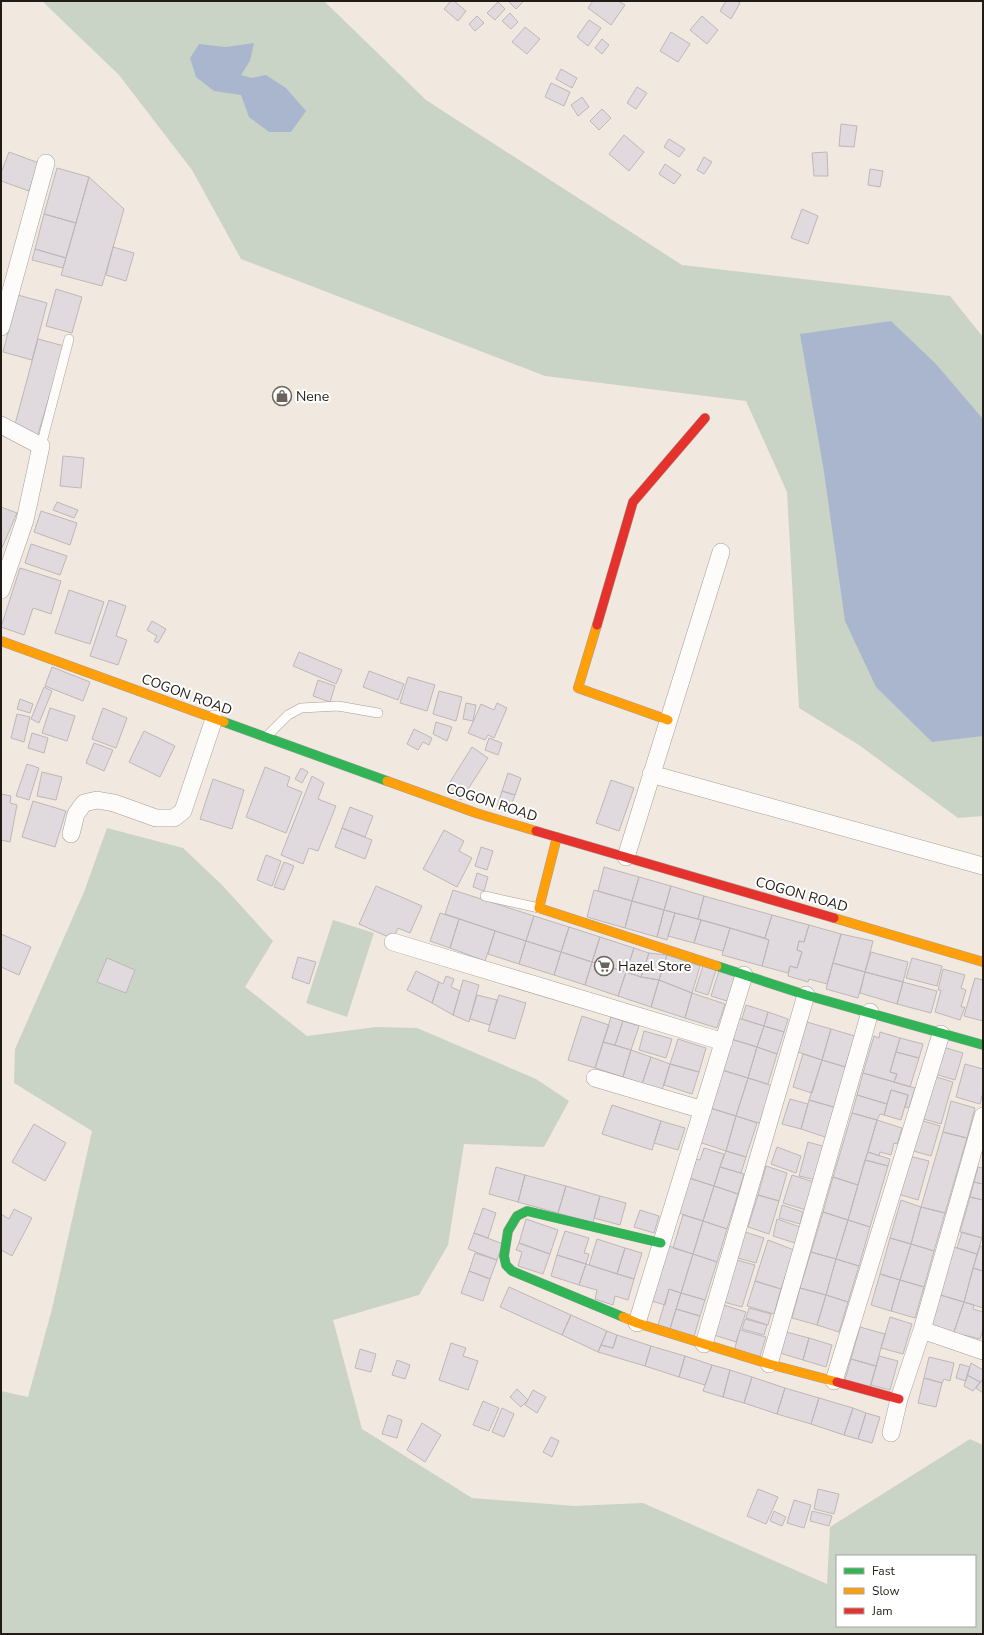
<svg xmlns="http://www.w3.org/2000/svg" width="984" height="1635" font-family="'Nunito Sans',sans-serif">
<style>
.green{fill:#cad4c6;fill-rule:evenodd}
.water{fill:#aab6ce}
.building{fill:#e0d9de;stroke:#bdb8b7}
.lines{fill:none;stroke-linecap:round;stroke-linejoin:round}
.lane-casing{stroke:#a59e98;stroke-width:10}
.street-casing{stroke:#a59e98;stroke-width:18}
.fast-casing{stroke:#a59e98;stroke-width:10}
.slow-casing{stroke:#a59e98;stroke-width:10}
.jam-casing{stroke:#a59e98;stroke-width:10}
.lane{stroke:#fdfcfa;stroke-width:9}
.street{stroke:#fdfcfa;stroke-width:17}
.fast{stroke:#30b455;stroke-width:9}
.slow{stroke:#ff9f0a;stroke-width:9}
.jam{stroke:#e5322d;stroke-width:9}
.labels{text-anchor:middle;stroke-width:4;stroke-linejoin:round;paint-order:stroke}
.poi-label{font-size:14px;fill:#201b15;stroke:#fff;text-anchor:start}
.street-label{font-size:14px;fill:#201b15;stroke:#fff}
</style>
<rect width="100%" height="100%" fill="#f1e8e0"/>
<path class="green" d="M42,1H324L426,100L682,265L950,296L983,337V816L958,818L859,745L799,708L787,492L746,401L545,376L241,259L192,170L119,75Z
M107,828L183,848L222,885L273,941L245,987L307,1036L376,1027L417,1028L536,1079L569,1101L544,1147L464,1144L448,1245L419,1295L333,1320L362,1429L472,1498L574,1506L643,1503L827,1584L830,1527L970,1439L983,1445V1634H1V1391L28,1397L52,1309L92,1131L14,1083L15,1049L84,892ZM837,1556H975V1626H837Z
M333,920L374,933L347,1017L306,1003Z"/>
<path class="water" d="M254,43L250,61L241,75L252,78L266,75L286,88L306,111L291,132H269L249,117L241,95L214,91L196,77L190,58L199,44L226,47Z
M891,321L936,364L983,419V736L932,742L876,687L845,621L824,472L800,334Z"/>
<path class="building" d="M451,1H454L466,11L458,21L444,9Z
M508,1H524L516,9Z
M593,1H618L625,5L611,25L588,8Z
M726,1H737L740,3L731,19L720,11Z
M498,2L505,9L495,20L487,13Z
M510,13L518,22L511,29L502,21Z
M477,16L484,23L475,31L469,24Z
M702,16L718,30L707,44L690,30Z
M589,20L601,28L588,46L577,37Z
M525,27L540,39L527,54L512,42Z
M671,32L690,44L678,62L660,51Z
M602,39L609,45L602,54L595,48Z
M561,69L577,78L572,88L556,79Z
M551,83L570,92L564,106L545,97Z
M637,87L647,93L636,109L627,103Z
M582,97L589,107L578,116L571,105Z
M602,109L611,118L599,130L590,121Z
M841,124L857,126L854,147L839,146Z
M624,135L644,152L629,171L609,154Z
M669,139L685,149L679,157L664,147Z
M9,152L39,163L29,191L1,181V173Z
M827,152L828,176H814L812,153Z
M704,157L712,162L704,174L697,170Z
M665,164L681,175L674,184L659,174Z
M57,168L89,177L76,223L44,214Z
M870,169L883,171L880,187L868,185Z
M89,177L124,209L102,286L61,275Z
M802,209L818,216L808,244L791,238Z
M44,214L76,223L66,258L35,249Z
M113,247L134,253L126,281L106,275Z
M35,249L66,258L63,268L32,260Z
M56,289L82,297L72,333L46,326Z
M18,295L47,303L32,360L3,352Z
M38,339L64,346L37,438L14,428Z
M63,456L84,458L81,488L60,486Z
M57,502L78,510L74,518L53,510Z
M1,507L17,513L1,550Z
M41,511L77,523L70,545L34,532Z
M31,544L67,556L60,575L25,563Z
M20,568L61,581L51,614L33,608L24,635L1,627Z
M69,590L104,602L90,644L55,633Z
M109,600L126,606L116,636L127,640L118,665L90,656Z
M152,621L166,629L158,643L154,641L157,636L147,630Z
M299,652L342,670L336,684L293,666Z
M52,667L90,682L83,701L45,686Z
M369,671L404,684L398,700L363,687Z
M408,677L435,685L427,711L400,703Z
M318,680L335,686L330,702L313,696Z
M44,687L52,691L39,723L31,719Z
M439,691L462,697L456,721L433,714Z
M20,699L33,704L30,713L17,709Z
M466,703L476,705L473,721L463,719Z
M497,703L507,708L494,738L488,735L485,740L468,733L481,704L494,710Z
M50,708L75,716L67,741L42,733Z
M103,708L127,718L116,748L92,739Z
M17,714L30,717L24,742L11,738Z
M436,722L452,727L447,741L433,734Z
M414,729L432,738L429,745L423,742L418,750L407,744Z
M144,731L175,746L160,777L129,762Z
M32,733L48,738L44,753L28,748Z
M489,738L502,743L498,755L485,750Z
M94,743L113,750L104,771L86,763Z
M472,747L488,758L461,800L445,790Z
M27,764L39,768L29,800L16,796Z
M265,767L290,777L287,786L302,792L286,833L246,817Z
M301,768L308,772L302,783L295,779Z
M42,772L62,777L56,800L37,796Z
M508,773L521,778L515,795L502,791Z
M312,776L324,783L318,799L336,806L318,851L309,848L303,864L281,855Z
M213,779L244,790L232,829L200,819Z
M611,780L634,788L619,831L596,823Z
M502,791L515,795L509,811L497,807Z
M1,794L11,796L10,803L17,805L10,842L1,840Z
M33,801L66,811L55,847L22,837Z
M350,807L373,816L365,837L342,828Z
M342,828L372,840L365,859L335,847Z
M444,830L464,841L459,851L472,858L457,887L423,869Z
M481,847L493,851L487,870L475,866Z
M266,855L281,861L272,886L257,880Z
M284,862L294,866L284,890L274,887Z
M604,867L639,877L632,901L598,891Z
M477,873L488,877L484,891L473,887Z
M639,877L671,886L664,910L632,901Z
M376,886L422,906L410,933L398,928L393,939L359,924Z
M671,886L704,896L698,919L664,910Z
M453,890L534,916L526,941L445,914Z
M594,890L632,901L625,928L587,917Z
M704,896L772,915L765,938L698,919Z
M632,901L664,910L657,937L625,928Z
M664,910L675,913L667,940L657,937Z
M440,913L459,919L450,948L430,941Z
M675,913L701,920L694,943L668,936Z
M772,915L809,925L804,942L799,941L797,950L802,952L797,968L790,966L788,973L762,966L769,940L765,938Z
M534,916L569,927L561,952L526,941Z
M459,919L495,931L485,961L450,948Z
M701,920L730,928L723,951L694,943Z
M809,925L841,934L827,984L809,979L808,982L788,976L790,966L797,968L802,952L797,950L799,941L804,942Z
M569,927L600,937L592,962L561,952Z
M730,928L769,940L762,966L722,955Z
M495,931L526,941L519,964L488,954Z
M1,934L31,947L19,975L1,967Z
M841,934L873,941L865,972L833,963Z
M600,937L634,948L626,972L592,962Z
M526,941L561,952L554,975L519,964Z
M634,948L649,953L641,977L626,972Z
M561,952L592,962L585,985L554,975Z
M871,952L908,962L903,982L865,972Z
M649,953L667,955L659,980L641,977Z
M667,955L700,966L692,993L659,980Z
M298,957L316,962L309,984L292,978Z
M107,958L135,970L126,993L97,982Z
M912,958L942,966L937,986L906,978Z
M592,962L626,972L618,996L585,985Z
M833,963L865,972L858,998L826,989Z
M703,966L716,970L708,995L695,991Z
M943,969L965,975L961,988L966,990L961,1007H965L960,1020L935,1012L941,990H938Z
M416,971L439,982L432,1003L407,990Z
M719,971L738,977L730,1002L711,996Z
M626,972L641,977L659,980L651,1007L618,996Z
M865,972L903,982L897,1004L860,993Z
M446,976L454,979L451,987L460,991L453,1015L432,1003L439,982L443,984Z
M975,978L983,980V1021L964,1016Z
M463,980L479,985L469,1022L453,1015Z
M659,980L692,993L685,1018L651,1007Z
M903,982L937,991L931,1013L897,1004Z
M692,993L725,1004L717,1028L685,1018Z
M477,995L497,1000L490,1025L470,1019Z
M499,995L526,1003L515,1039L488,1031Z
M746,1005L768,1012L764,1026L742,1019Z
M768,1012L788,1019L784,1032L764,1026Z
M582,1016L609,1025L595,1068L568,1060Z
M611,1017L623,1021L615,1045L603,1042Z
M738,1018L764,1026L757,1047L731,1039Z
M623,1021L639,1026L631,1050L615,1045Z
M807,1022L831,1029L822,1060L798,1052Z
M764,1026L784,1032L777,1054L757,1047Z
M831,1029L855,1036L845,1067L822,1060Z
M644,1031L672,1039L666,1058L639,1050Z
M880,1032L900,1038L890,1072L897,1074L894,1082L863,1073L874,1036L879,1038Z
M900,1038L923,1044L919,1058L896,1052Z
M678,1039L706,1048L699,1072L670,1064Z
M731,1039L757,1047L748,1078L722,1070Z
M603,1042L631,1050L623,1077L595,1068Z
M757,1047L777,1054L768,1084L748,1078Z
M943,1047L963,1053L955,1080L935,1074Z
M631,1050L651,1057L642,1084L623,1077Z
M896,1052L919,1058L910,1087L894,1082L897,1074L890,1072Z
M803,1054L822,1060L812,1093L793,1087Z
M651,1057L670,1064L662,1090L642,1084Z
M822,1060L849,1068L837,1108L809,1100Z
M670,1064L699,1072L692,1094L664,1085Z
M965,1064L983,1069V1092L980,1104L956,1097Z
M722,1070L748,1078L736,1116L710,1108Z
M863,1073L915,1088L909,1108L905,1107L908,1095L891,1090L887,1104L857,1095Z
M933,1076L953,1082L941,1124L920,1118Z
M748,1078L773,1086L762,1124L736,1116Z
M891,1090L908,1095L901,1120L884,1115Z
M857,1095L887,1104L884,1115L880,1114L877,1120L852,1113Z
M790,1099L808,1104L801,1129L782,1124Z
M809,1100L837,1108L828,1138L801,1129Z
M951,1101L975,1108L967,1138L943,1132Z
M612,1105L661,1121L652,1150L602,1134Z
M710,1108L736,1116L726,1151L699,1142Z
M852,1113L877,1120L858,1185L833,1177Z
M736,1116L757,1123L746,1157L726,1151Z
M877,1120L902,1128L897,1144L894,1143L891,1155L880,1152L879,1156L868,1152Z
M920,1120L940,1126L931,1156L910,1150Z
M661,1121L685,1128L678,1150L654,1143Z
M34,1124L66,1143L45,1181L12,1162Z
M943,1132L967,1138L945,1213L921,1207Z
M808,1142L826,1147L817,1180L799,1176Z
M777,1147L801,1156L796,1173L771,1164Z
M704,1148L724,1154L714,1186L689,1178L696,1159L700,1160Z
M726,1151L746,1157L741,1173L720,1167Z
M868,1152L890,1159L888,1166L865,1160Z
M909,1156L929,1161L918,1200L898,1194Z
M865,1160L888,1166L870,1227L848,1220Z
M766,1166L787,1173L779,1201L758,1195Z
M496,1167L525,1175L518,1202L489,1194Z
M720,1167L744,1174L738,1194L714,1186Z
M978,1167L983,1168V1184L974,1182Z
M525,1175L566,1186L558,1213L518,1202Z
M792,1175L814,1182L806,1210L783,1203Z
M833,1177L858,1185L848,1220L823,1212Z
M689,1178L714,1186L703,1221L679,1213Z
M974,1182L983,1184V1200L970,1197Z
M566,1186L600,1196L593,1223L558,1213Z
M714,1186L738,1194L727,1229L703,1221Z
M758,1195L779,1201L769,1234L748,1227Z
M600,1196L626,1203L620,1225L594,1218Z
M970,1197L983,1200L982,1238L960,1232Z
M901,1200L921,1207L911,1244L890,1238Z
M782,1205L803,1212L800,1224L779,1218Z
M921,1207L945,1213L934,1251L911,1244Z
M483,1208L496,1213L488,1238L474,1233Z
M14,1209L32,1218L12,1256L1,1250V1214L9,1219Z
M640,1210L659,1216L654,1233L634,1227Z
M823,1212L848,1220L836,1259L811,1252Z
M683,1215L703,1221L693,1254L673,1248Z
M526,1219L558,1230L550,1254L519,1243Z
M777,1219L803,1228L798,1244L773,1236Z
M848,1220L870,1227L859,1266L836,1259Z
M703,1221L727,1229L717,1262L693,1254Z
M565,1231L589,1238L584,1253L589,1254L586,1264L557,1255Z
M745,1232L764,1238L756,1263L738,1258Z
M962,1232L982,1238L977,1254L957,1248Z
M474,1233L503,1244L497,1260L468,1249Z
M890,1238L911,1244L900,1280L880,1274Z
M597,1239L625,1248L617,1274L589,1265Z
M768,1240L794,1250L781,1289L755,1281Z
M519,1243L550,1254L543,1274L518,1266L522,1252L516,1250Z
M911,1244L934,1251L924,1287L900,1280Z
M669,1246L693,1254L681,1293L669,1289L665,1305L652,1301Z
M951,1246L977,1254L964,1302L937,1294Z
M980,1246L983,1247V1271L973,1268Z
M625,1248L642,1253L634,1279L617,1274Z
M811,1252L836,1259L826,1295L800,1288Z
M475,1253L497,1260L490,1279L469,1271Z
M693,1254L717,1262L705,1300L681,1293Z
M557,1255L586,1264L579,1285L551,1276Z
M733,1259L755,1265L742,1307L720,1301Z
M836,1259L859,1266L848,1302L826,1295Z
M586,1264L634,1279L628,1300L615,1296L613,1305L595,1299L597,1290L579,1285Z
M973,1268L983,1271V1308L964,1302Z
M469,1271L490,1279L483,1301L461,1293Z
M880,1274L900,1280L891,1311L871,1305Z
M900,1280L924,1287L915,1318L891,1311Z
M755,1281L781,1289L774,1314L747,1306Z
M509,1287L571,1315L562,1335L500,1307Z
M800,1288L826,1295L817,1325L792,1318Z
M669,1289L681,1293L669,1332L657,1328Z
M681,1293L705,1300L700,1316L676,1309Z
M937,1294L964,1302L953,1335L927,1328Z
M826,1295L848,1302L839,1332L817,1325Z
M964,1302L974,1305L973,1309L983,1312V1329L980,1339L964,1335L962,1338L953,1335Z
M724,1305L746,1312L736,1342L714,1335Z
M749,1308L771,1314L768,1325L746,1318Z
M676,1309L700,1316L693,1340L669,1332Z
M571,1315L607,1331L598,1352L562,1335Z
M890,1317L912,1324L903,1354L881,1348Z
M745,1319L767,1325L764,1335L742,1329Z
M860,1327L885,1334L876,1366L851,1359Z
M740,1330L766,1337L759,1359L734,1351Z
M607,1331L617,1335L613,1348L601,1345Z
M786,1332L809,1338L803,1360L780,1353Z
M617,1335L651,1346L645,1366L598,1352L601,1345L613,1348Z
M809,1338L832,1345L826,1367L803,1360Z
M451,1343L466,1348L463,1356L478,1361L468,1390L439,1380Z
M651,1346L685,1356L679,1377L645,1366Z
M360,1349L376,1354L371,1372L355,1368Z
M685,1356L712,1365L705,1385L679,1377Z
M879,1356L898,1361L890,1390L871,1385Z
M929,1357L954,1363L950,1381L944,1379L942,1383L924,1378Z
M851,1359L876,1366L869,1390L844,1383Z
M397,1360L410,1365L405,1379L392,1375Z
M971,1363L983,1370V1379L980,1382L967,1375Z
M960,1364L970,1367L966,1381L956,1378Z
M712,1365L730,1370L723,1397L703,1391Z
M730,1370L752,1377L744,1403L723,1397Z
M967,1375L980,1382L973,1391L964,1386Z
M752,1377L785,1388L777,1414L744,1403Z
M924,1378L942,1383L936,1407L918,1403Z
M983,1379V1393L976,1388Z
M785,1388L819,1398L811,1424L777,1414Z
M517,1389L528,1400L521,1407L510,1397Z
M533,1390L546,1397L537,1413L525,1405Z
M819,1398L853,1408L844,1435L811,1424Z
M483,1401L499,1408L489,1431L473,1425Z
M502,1408L514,1414L504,1437L492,1432Z
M853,1408L866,1413L858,1439L844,1435Z
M866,1413L880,1417L872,1443L858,1439Z
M388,1415L402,1420L397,1438L382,1434Z
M422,1423L441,1435L425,1462L407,1450Z
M551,1437L559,1441L552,1457L543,1452Z
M758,1489L778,1497L766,1524L747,1516Z
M818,1489L839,1494L834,1514L814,1509Z
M794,1500L811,1505L804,1528L787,1523Z
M774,1511L786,1517L782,1526L770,1521Z
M812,1511L832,1516L829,1526L810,1521Z"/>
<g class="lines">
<g class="lane-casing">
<path id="lane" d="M41,446L69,339
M266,737L288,715L301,708L338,706L378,713
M485,896L539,908"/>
</g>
<g class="street-casing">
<path id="street" d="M1,327L46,163
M1,425L41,446L25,520L1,590
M651,774L983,866
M71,834L76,814L84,803L97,800L114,803L156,818H174L183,811L214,719
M626,857L721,552
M393,942L724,1042
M595,1078L703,1110
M637,1323L744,975
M922,1330L983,1351
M704,1344L806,995
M769,1364L870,1012
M834,1381L941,1034
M891,1433L899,1399L922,1330L983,1116"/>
</g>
<g class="fast-casing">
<path id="fast" d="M224,722L387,781
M717,966L806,995L983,1045
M623,1317L512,1271L506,1265L504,1256L508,1231L517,1216L527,1211L661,1243"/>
</g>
<g class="slow-casing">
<path id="slow" d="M597,625L578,688L668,720
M1,641L224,722
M387,781L476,813L536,831
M557,837L539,908L717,966
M834,918L983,962
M623,1317L637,1323L769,1364L837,1382"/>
</g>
<g class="jam-casing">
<path id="jam" d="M597,625L633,502L705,418
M536,831L834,918
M837,1382L899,1399"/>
</g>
<use href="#lane" class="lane"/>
<use href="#street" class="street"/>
<use href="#fast" class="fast"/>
<use href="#slow" class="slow"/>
<use href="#jam" class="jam"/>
</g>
<defs>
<g id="shop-ring" transform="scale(1)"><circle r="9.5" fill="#fff" stroke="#69635c" stroke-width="1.5"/><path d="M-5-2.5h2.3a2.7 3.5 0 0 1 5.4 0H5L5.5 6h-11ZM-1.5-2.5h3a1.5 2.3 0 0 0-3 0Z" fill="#69635c"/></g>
<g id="supermarket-ring" transform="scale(1)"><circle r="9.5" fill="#fff" stroke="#69635c" stroke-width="1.5"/><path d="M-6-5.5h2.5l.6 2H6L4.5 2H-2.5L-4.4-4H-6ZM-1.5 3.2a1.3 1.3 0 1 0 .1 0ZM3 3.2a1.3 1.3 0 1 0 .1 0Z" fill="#69635c"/></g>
</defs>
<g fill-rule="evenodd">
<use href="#shop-ring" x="282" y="396"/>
<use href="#supermarket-ring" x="604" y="966"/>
</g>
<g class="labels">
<g class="poi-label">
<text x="296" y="401">Nene</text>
<text x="618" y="971">Hazel Store</text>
</g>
<g class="street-label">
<text transform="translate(187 694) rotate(20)" y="5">COGON ROAD</text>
<text transform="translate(492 802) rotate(18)" y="5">COGON ROAD</text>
<text transform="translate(802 894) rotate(16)" y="5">COGON ROAD</text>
</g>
</g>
<rect width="984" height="1635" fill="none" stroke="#201b15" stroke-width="4"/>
<rect x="836" y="1555" width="140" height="72" fill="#ffffff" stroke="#a6a4a1"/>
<rect x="844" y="1568" width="20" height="6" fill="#30b455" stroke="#a6a4a1"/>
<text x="872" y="1575" font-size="12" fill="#201b15">Fast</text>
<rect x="844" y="1588" width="20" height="6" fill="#ff9f0a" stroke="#a6a4a1"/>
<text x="872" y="1595" font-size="12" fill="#201b15">Slow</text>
<rect x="844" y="1608" width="20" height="6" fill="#e5322d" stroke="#a6a4a1"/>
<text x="872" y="1615" font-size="12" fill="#201b15">Jam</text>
</svg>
